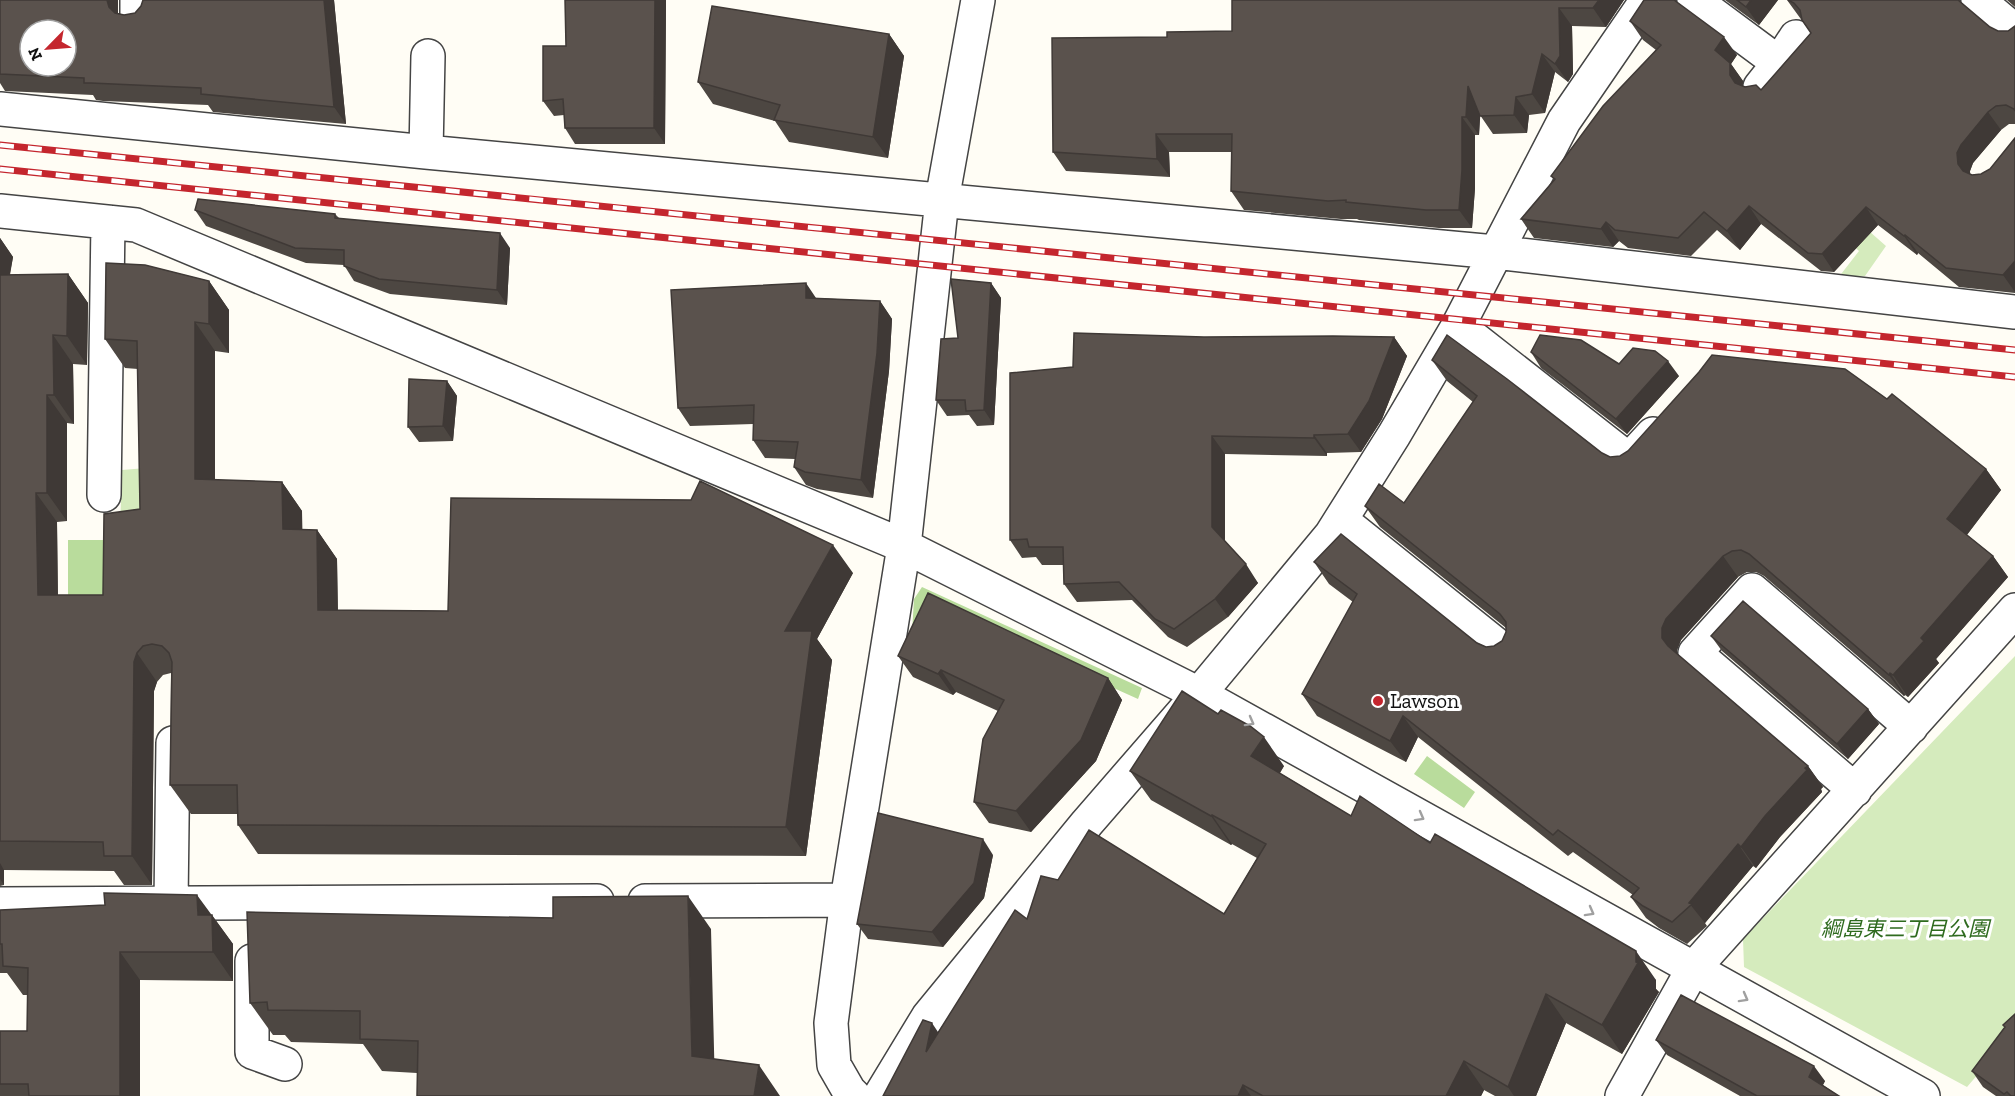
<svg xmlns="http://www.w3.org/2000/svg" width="2015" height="1096" font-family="'Zilla Slab','Noto Sans JP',serif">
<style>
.green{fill:#d5ebbd}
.forest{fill:#b9dc9c}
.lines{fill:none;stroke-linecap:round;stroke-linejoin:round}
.minor-casing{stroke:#444;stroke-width:36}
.minor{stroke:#fff;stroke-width:33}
.rail-casing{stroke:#c4262e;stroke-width:7}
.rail{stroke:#fff;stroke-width:4.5;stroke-dasharray:14;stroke-linecap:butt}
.wall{fill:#4d4742}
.shaded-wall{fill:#3f3936}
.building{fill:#5a524d;stroke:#3f3936;stroke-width:1.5;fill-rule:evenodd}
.oneway{stroke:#a0a0a0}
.poi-dot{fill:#c4262e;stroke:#fff;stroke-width:2}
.labels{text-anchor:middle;stroke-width:6;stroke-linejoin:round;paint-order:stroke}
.poi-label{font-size:21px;fill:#111;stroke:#fff;text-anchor:start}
.park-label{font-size:21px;font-style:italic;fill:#2f6b1f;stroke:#fff}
</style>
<rect width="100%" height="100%" fill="#fffdf5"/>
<path class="green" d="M1820,188L1886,246L1865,276L1838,278L1859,251L1808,204Z
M146,468L144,531L120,530L122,470Z
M2015,656V1031L1967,1087L1744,967L1743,939Z"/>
<path class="forest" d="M68,540H114L111,592L68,610Z
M922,587L1142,688L1138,699L936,608L910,666L914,599Z
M1427,756L1475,792L1464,808L1414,774Z"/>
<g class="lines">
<g class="minor-casing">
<path id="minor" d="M1694,0L1779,63
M1978,0L2015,31
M137,14V0
M1760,87L1779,63L1796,37
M0,109L426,152L1495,252L2015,312
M426,152L428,56
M0,211L136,225L904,546L1199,694L1923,1096
M1458,326L1629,460L1653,434
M104,495L108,222
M1341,520L1503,650
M1855,790L1695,653L1752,590L1911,727
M645,901L847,900
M171,903L173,743
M0,904L597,901
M252,961V1052L285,1064
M854,1096L849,1091L834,1065L831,1023L847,900L904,546L942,200L978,0
M880,1096L928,1017L1087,823L1199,694L1331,535L1394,435L1458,326L1564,121L1647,0
M1622,1096L1693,969L2015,610"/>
</g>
<use href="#minor" class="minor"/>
<g class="rail-casing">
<path id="rail" d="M0,145L2015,350
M0,169L2015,377"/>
</g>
<use href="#rail" class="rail"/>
</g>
<path class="wall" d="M0,0H118V14L124,15L334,0L346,124L213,112L208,105L103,101L96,100L93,95L5,91L0,83Z
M565,0H666L665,144H575L565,128L564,115L554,116L543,101L566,46Z
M1624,0L1606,27L1572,26L1573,74L1568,82L1555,72L1545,113L1529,115L1527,133L1493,134L1480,115L1479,135H1475V188L1472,228H1439L1359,220L1357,219H1341L1244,210L1231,191V152H1169L1170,177L1066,171L1053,152L1167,37Z
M1644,0H1676V1L1737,55L1731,64L1743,81V86L1761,90L1811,33L1787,0H1960V2L1990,27L1998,31H2008L2015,26V124H2009L2001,130L1973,163L1970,171V174L1972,175L1981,174L1990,169L2015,138V293L1959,287L1918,253L1917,255L1878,225L1834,272L1821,271L1761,224L1740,250L1717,230L1691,256L1628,248L1619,241L1613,247L1534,238L1521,219L1554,180L1551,176L1656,50L1643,40L1630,21Z
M1725,0H1778L1759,25Z
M2007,0H2015V7Z
M889,34L904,56L888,158L789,142L775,121L713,104L698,82Z
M195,210L335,214L339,218L510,248L507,305L390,294L354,281L344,265L306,263L206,226Z
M0,238L13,257L10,275L68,274L88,303L87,365L73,364L74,424L67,423V521L57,522L58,595H103L140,509L138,369L125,368L105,339L209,281L229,310V353L215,351V480L282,482L302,511V530H317L337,559L338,610L448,611L853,573L817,639L832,660L806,856L258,854L238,825V814H191L170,785L171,673L163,675L157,682L154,691L152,885H124L114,871L4,870V885L0,886Z
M991,283L1001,298L994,425L977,426L969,415L947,416L936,400L958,338Z
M816,298L880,301L892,319L889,371L873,498L817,489L806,485L794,467L795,459L765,458L753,440V424L690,426L678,408Z
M1204,337H1394L1407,356L1382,419L1361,452L1327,453V456L1225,454V541L1258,583L1228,617L1187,647L1168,637L1132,600L1077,602L1064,584L1063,565H1042L1036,557L1022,558L1010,540L1073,367Z
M1531,352L1619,364L1679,376L1627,434L1541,368Z
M1432,360L1610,457L1986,469L2001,490L1967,535L1993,556L2008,577L1936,659L1939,663L1908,697L1905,695L1904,696L1764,576L1756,572H1747L1738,577L1681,640L1677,650V654L1808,766L1823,787L1821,789L1822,792L1780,837L1756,868L1753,866L1705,923L1707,926L1687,944L1659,928L1646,918L1631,897L1633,895L1573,852L1568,856L1418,737L1406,762L1317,716L1302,694L1353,602L1329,584L1314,562L1486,647L1494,646L1502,641L1506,632V628L1380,527L1365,506L1404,503L1473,402L1447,381Z
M447,381L457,396L453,441L419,442L408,427Z
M1711,636L1868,709L1879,724L1848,759L1722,651Z
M898,656L1108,678L1122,700L1096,761L1031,832L989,823L974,802L998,711L956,692L953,695L913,677Z
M1284,766L1280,773L1351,816L1430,843L1656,980V989L1659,992L1622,1054L1566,1023L1536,1096H1495L1484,1090L1481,1096H883L938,1032L1058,880L1224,914L1257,858L1232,844L1231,845L1151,800L1130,771Z
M993,855L984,898L943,947L868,939L857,924Z
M0,910L212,915L233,944V981L140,980V1096H0V1031H27V995H23L7,973H0Z
M711,929L417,1073L382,1071L363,1044L291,1042L285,1035H273L250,1003Z
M2015,1014V1096H1996L1983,1087L1972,1071L2005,1028L2003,1025Z
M1656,1040L1825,1081L1823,1085L1839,1096H1740L1667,1055Z"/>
<path class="shaded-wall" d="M107,0H118V14L121,24L109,7Z
M324,0H334L346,124L334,107Z
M655,0H666L665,144L654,128Z
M1599,0H1624L1606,27L1593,8Z
M1751,0H1778L1759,25L1746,7Z
M1559,8L1572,26L1573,74L1568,82L1555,64Z
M889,34L904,56L888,158L873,137Z
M1724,37L1737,55L1731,64L1743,81L1742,93L1730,75L1715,50Z
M1542,54L1555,72L1545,113L1532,94Z
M1468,86L1481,104L1479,135L1466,117Z
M1516,97L1529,115L1527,133L1514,115Z
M1988,112L2001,130L1973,163L1970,171L1971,182L1958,164L1957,153L1961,145Z
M1462,117L1475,135V188L1472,228L1459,210Z
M1156,134L1169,152L1170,177L1157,159Z
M1749,206L1761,224L1740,250L1727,231Z
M1866,207L1878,225L1834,272L1822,254Z
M1606,222L1619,241L1613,247L1601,229Z
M500,233L510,248L507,305L497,290Z
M1905,235L1918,253L1917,255L1904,236Z
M0,238L13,257L4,304L0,299Z
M2015,261V292L2003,275Z
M68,274L88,303L87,365L67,336Z
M209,281L229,310V353L209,324Z
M806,283L818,301L806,298Z
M991,283L1001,298L994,425L984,410Z
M880,301L892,319L889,371L873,498L861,480Z
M195,322L215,351V508L195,479Z
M53,335L73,364L74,424L54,395Z
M1394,337L1407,356L1382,419L1361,452L1348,434Z
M1668,361L1679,376L1627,434L1616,419Z
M447,381L457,396L453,441L443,426Z
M47,395L67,423V521L47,493Z
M1314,435L1327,453V456L1314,438Z
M1212,436L1225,454V545L1212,527Z
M1986,469L2001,490L1962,541L1947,519Z
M282,482L302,511L303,558L283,529Z
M36,493L57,522L58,624L38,595Z
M317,530L337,559L338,638L318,610Z
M833,545L853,573L817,639L832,660L806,856L786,827L785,631Z
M1723,556L1738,577L1681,640L1677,650L1678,660L1662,638V628L1666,619Z
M1993,556L2008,577L1936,659L1939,663L1908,697L1893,675L1921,638Z
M1246,564L1258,583L1228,617L1215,599Z
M137,653L157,682L154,691L152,885L132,856L134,662Z
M941,670L956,692L953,695L938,674Z
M1890,673L1905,695L1904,696L1889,675Z
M1108,678L1122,700L1096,761L1031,832L1016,811Z
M1868,709L1879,724L1848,759L1837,744Z
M1403,716L1418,737L1406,762L1390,741Z
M1264,737L1284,766L1272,785L1251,756Z
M1808,766L1823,787L1821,789L1822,792L1780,837L1756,868L1741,847L1765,816Z
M1212,815L1232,844L1231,845L1211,816Z
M983,839L993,855L984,898L943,947L932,932Z
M1738,844L1753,866L1705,923L1689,903Z
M0,863L4,870V885L0,879Z
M197,895L233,944V981L213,952L198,915Z
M688,896L711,929L715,1089L692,1056Z
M1636,951L1656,980V989L1659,992L1622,1054L1602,1025L1636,962Z
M120,952L140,980V1096H120Z
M1546,994L1566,1023L1536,1096H1514L1508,1087Z
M932,1023L952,1053L926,1052Z
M1464,1061L1484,1090L1481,1096H1446Z
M759,1065L780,1096H754Z
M1814,1066L1825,1081L1819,1092L1809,1077Z
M1243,1085L1251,1096H1238Z"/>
<path class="building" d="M0,0H107L109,7L115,13L124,15L135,13L141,6L143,0H324L334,107L201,94V88L91,83H84V78L0,74ZM30,30H66V66H30Z
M565,0H655L654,128H565L563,99L543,101V46H566Z
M1232,0H1599L1593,8H1559L1560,56L1555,64L1542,54L1532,94L1516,97L1514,115L1480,116L1468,86L1466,117H1462V170L1459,210H1426L1346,202V200L1328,201L1231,191L1232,134H1156L1157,159L1053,152L1052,38L1167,37V32L1232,31Z
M1644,0H1674L1724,37L1715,50L1730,63V75L1735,83L1745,87L1756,85L1761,90L1811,33L1802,20L1800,10L1794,3L1788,0H1958L1990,27L1998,31H2008L2015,26V111L2014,109L2006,105L1996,106L1988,112L1961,145L1957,153L1958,164L1963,171L1972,175L1981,174L1990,169L2015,138V261L2003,275L1946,268L1905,235L1904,236L1866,207L1822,254L1808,253L1749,206L1727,231L1704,212L1678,238L1615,230L1606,222L1601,229L1521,219L1555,179L1551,176L1603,106L1661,45L1630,21Z
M1737,0H1751L1746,7Z
M712,6L889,34L873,137L774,120L780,105L698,82Z
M198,199L335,214V218L500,233L497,290L379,279L344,266V250L295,248L195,210Z
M106,263L145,265L209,281V324L195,322V479L282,482L283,529L317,530L318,610L448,611L451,498L691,500L700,481L833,545L785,631H812L786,827L238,825L237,785H170L172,662L169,653L162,646L152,644L143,646L137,653L134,662L132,856H104L103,842L0,841V275L68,274L67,336L53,335L54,395H47V493H36L38,595H103L104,514L140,509L137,341L105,339Z
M951,279L991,283L984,410L966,411L965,400H936L941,339L958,338Z
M806,283V298L880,301L877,353L861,480L805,472L794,467L798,442L753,440L754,405L678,408L671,290Z
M1074,333L1204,337L1333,336L1394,337L1369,401L1348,434L1314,435V438L1212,436V527L1246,564L1215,599L1174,629L1155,619L1119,582L1064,584L1063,547H1029L1027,539L1010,540V373L1073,367Z
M1447,335L1507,379L1602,453L1610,457L1620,456L1628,451L1699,372L1712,355L1845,369L1887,399L1892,394L1986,469L1947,519L1993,556L1921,638L1924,641L1893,675L1890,673L1889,675L1749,554L1741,550L1732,551L1723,556L1666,619L1662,628V638L1668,646L1808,766L1805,768L1807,770L1765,816L1741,847L1738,844L1689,903L1692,904L1672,922L1643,906L1631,897L1639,888L1558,830L1553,835L1403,716L1390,741L1302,694L1357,594L1314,562L1341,534L1477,643L1486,647L1494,646L1502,641L1506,632V622L1500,614L1365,506L1379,484L1404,503L1477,396L1432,360Z
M1540,335L1581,340L1619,364L1633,348L1655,351L1668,361L1616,419L1531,352Z
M409,379L447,381L443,426L408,427Z
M928,593L1108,678L1081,740L1016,811L974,802L983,739L1004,700L941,670L938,674L898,656Z
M1743,601L1868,709L1837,744L1711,636Z
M1182,691L1218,714L1221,710L1250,726L1264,737L1251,756L1351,816L1360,796L1430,843L1435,834L1636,951V962L1638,963L1602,1025L1546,994L1508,1087L1464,1061L1446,1096H1263L1243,1085L1238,1096H883L923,1020L932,1023L926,1052L1015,910L1027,919L1041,876L1058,880L1089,830L1224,914L1266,844L1212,815L1211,816L1130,771Z
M878,813L983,839L974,883L932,932L857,924Z
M104,893L197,895L198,915H212L213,952H120V1096H29L28,1084H0V1031H27L28,968L3,966L2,944H0V910L105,905Z
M688,896L692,1056L759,1065L754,1096H417L418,1041L360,1039V1011L268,1010L267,1002L250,1003L247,912L553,918V897Z
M1681,995L1814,1066L1809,1077L1839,1096H1757L1656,1040Z
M2015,1014V1096H2011L2007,1092L2004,1094L1972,1071L2005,1027L2003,1025Z"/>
<defs><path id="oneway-chevron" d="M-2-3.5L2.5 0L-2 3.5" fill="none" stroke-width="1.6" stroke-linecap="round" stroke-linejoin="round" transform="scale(1.5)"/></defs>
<g class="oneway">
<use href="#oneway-chevron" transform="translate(1250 722) rotate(29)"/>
<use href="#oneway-chevron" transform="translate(1420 817) rotate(29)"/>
<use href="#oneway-chevron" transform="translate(1590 912) rotate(29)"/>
<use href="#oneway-chevron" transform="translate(1744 998) rotate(29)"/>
</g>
<circle class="poi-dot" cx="1378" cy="701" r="6"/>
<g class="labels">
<g class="poi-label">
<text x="1390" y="708">Lawson</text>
</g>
<g class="park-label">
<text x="1905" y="936">綱島東三丁目公園</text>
</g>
</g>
<g transform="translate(48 48) rotate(245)"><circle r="28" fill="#ffffff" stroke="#a0a0a0" stroke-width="1.5"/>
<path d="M0-4.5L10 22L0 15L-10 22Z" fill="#c4262e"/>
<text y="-9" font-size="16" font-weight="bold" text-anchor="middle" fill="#111111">N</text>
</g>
</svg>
